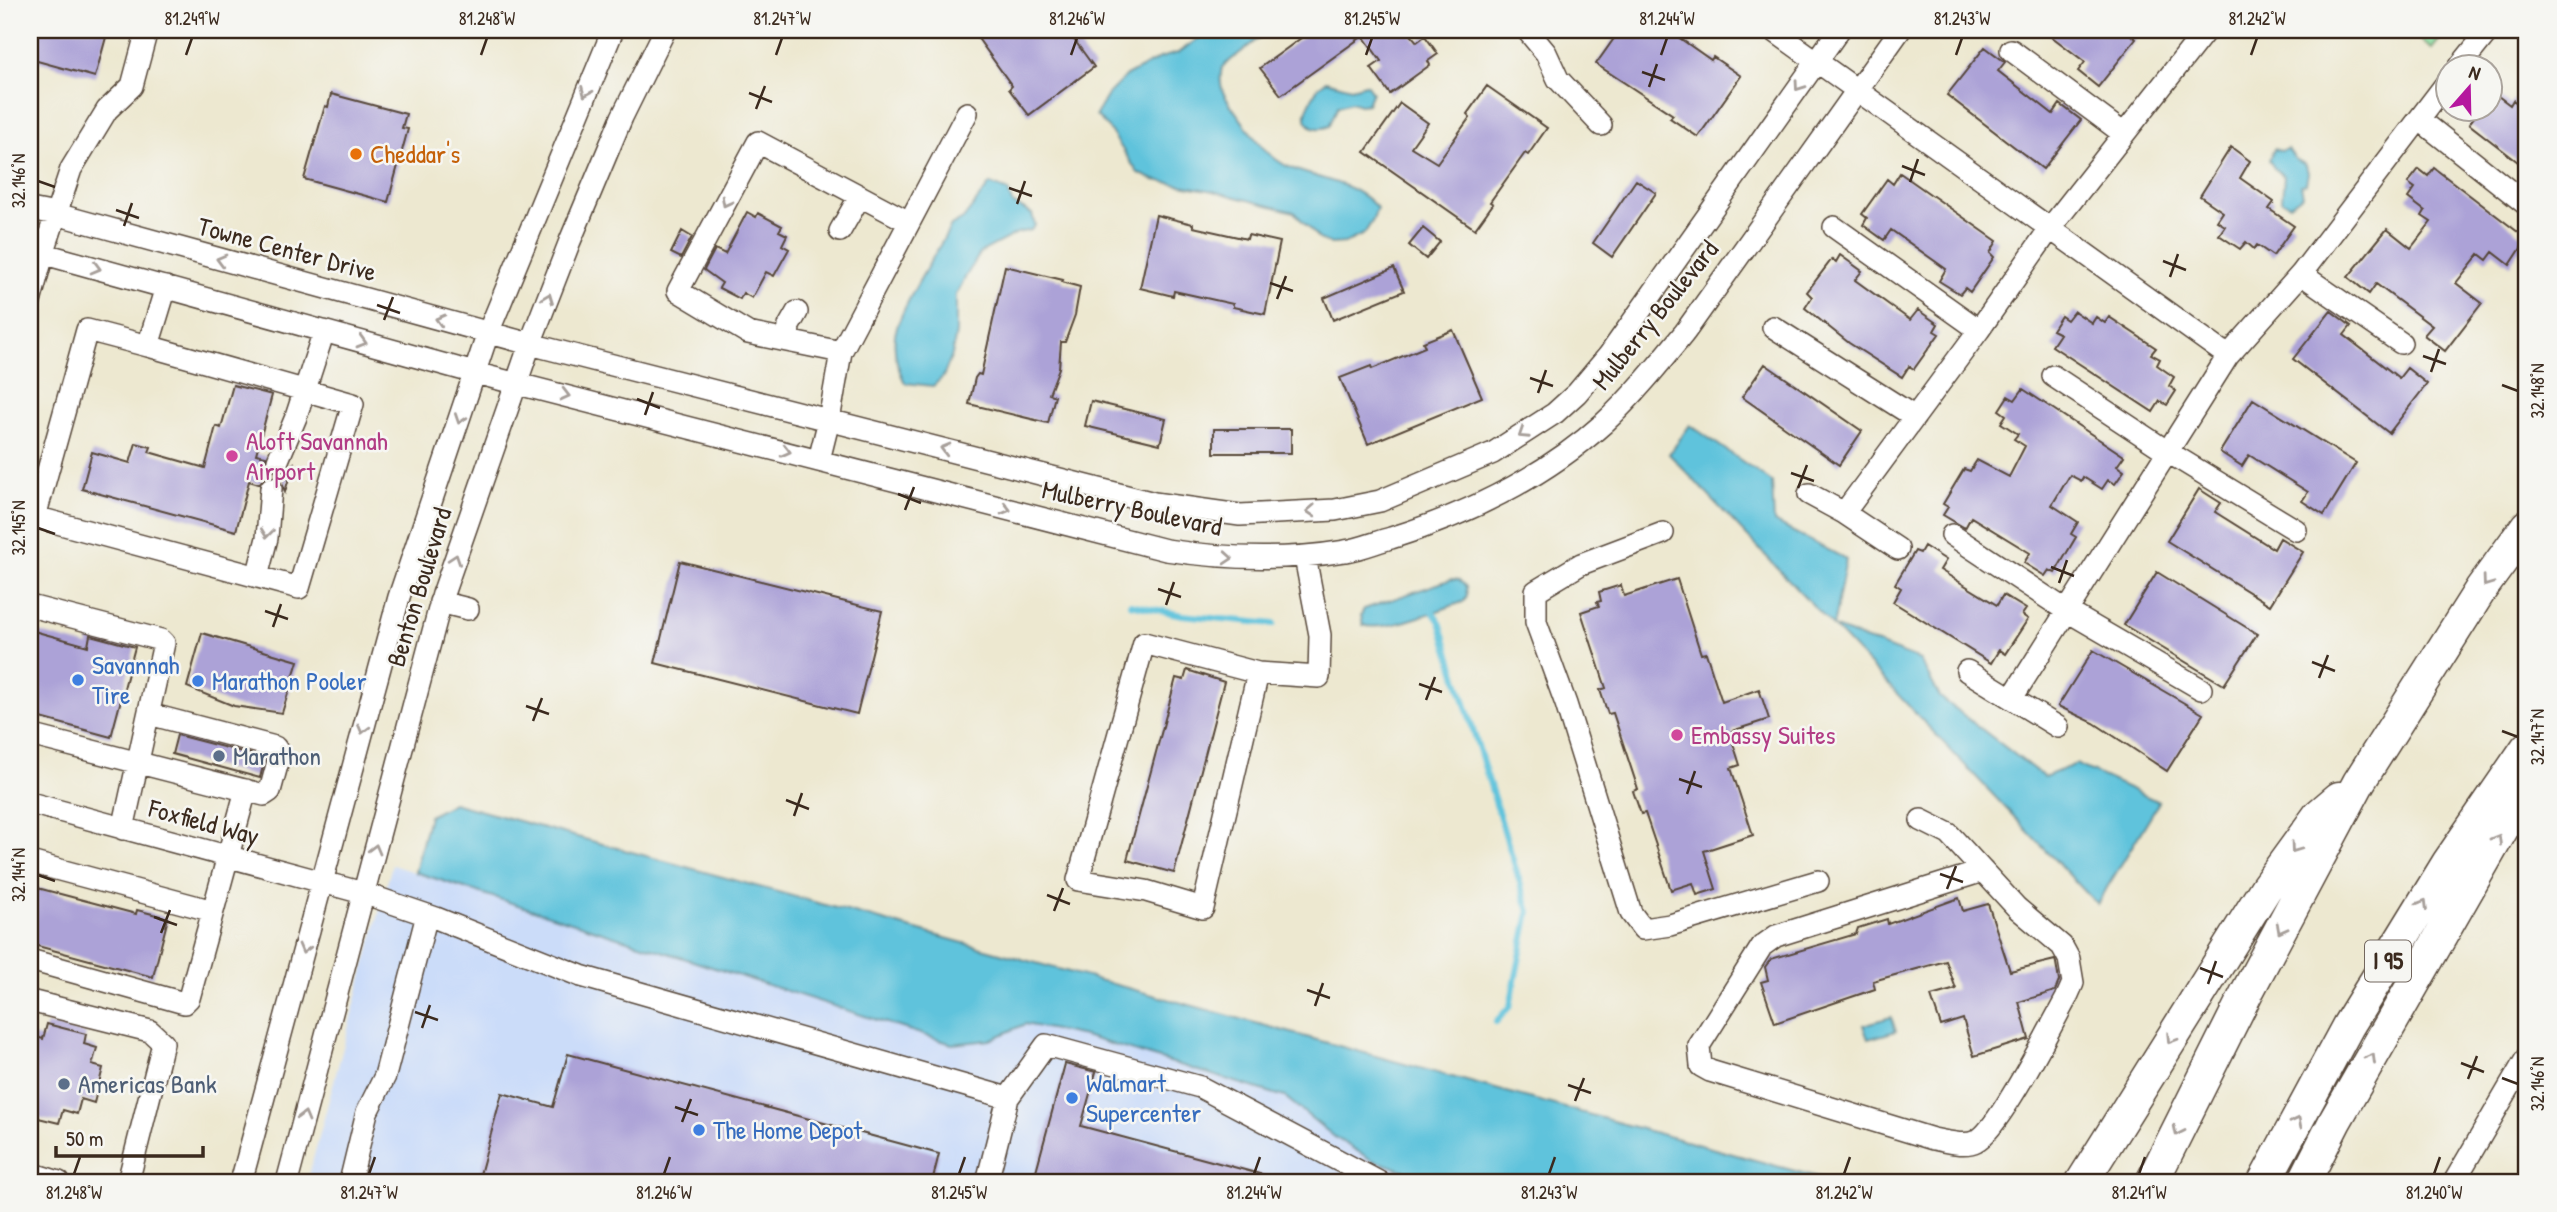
<svg xmlns="http://www.w3.org/2000/svg" width="2557" height="1212" font-family="'Patrick Hand',sans-serif">
<style>
.built{fill:#cbdcf9}
.green{fill:#8adea0;stroke:#62845f;stroke-width:2}
.water{fill:#5ec3dc;stroke:#4c767d;stroke-width:2}
.lines{fill:none;stroke-linecap:round;stroke-linejoin:round}
.stream{stroke:#5ec3dc;stroke-width:6}
.building{fill:#aca2d7}
.minor-tunnel{stroke:#c9c2ac;stroke-width:21;stroke-dasharray:21 10;stroke-linecap:butt}
.minor-casing{stroke:#564639;stroke-width:24}
.highway-casing{stroke:#564639;stroke-width:35}
.minor{stroke:#fff;stroke-width:21}
.highway{stroke:#fff;stroke-width:32}
.oneway{stroke:#a79f9a}
.ticks{fill:none;stroke:#3b2a1e;stroke-width:2.5}
.food-dot{fill:#e8710a;stroke:#f6f6f2;stroke-width:2.5}
.hotel-dot{fill:#d1479c;stroke:#f6f6f2;stroke-width:2.5}
.shop-dot{fill:#3f7fe0;stroke:#f6f6f2;stroke-width:2.5}
.service-dot{fill:#5c6f8a;stroke:#f6f6f2;stroke-width:2.5}
.labels{text-anchor:middle;stroke-width:5;stroke-linejoin:round;paint-order:stroke}
.shield{fill:#f6f6f2;stroke:#73675e;stroke-width:2}
.shield-label{font-size:24px;font-weight:bold;fill:#3b2a1e}
.food-label{font-size:26px;fill:#c56008;stroke:#f6f6f2;text-anchor:start}
.street-label{font-size:26px;fill:#3b2a1e;stroke:#f6f6f2}
.hotel-label{font-size:26px;fill:#b23c85;stroke:#f6f6f2;text-anchor:start}
.shop-label{font-size:26px;fill:#366cbe;stroke:#f6f6f2;text-anchor:start}
.service-label{font-size:26px;fill:#4e5e75;stroke:#f6f6f2;text-anchor:start}
.neatline{fill:none;stroke:#3b2a1e;stroke-width:2.5}
.ticks-label{font-size:18px;text-anchor:middle;fill:#3b2a1e}
</style>
<rect width="100%" height="100%" fill="#f6f6f2"/>
<filter id="ink" filterUnits="userSpaceOnUse"><feTurbulence type="fractalNoise" baseFrequency=".0143" numOctaves="2"/><feDisplacementMap in="SourceGraphic" scale="14" xChannelSelector="R" yChannelSelector="G"/><feConvolveMatrix kernelMatrix="1 2 1 2 8 2 1 2 1" color-interpolation-filters="sRGB"/></filter>
<filter id="wash" filterUnits="userSpaceOnUse"><feTurbulence type="fractalNoise" baseFrequency=".00686" numOctaves="4" result="noise"/><feDisplacementMap in="SourceGraphic" scale="28" xChannelSelector="R" yChannelSelector="G"/><feGaussianBlur stdDeviation="1.57" result="paint"/><feColorMatrix in="noise" values="0 0 0 0 0 0 0 0 0 0 0 0 0 0 0 0 0 1.4 0 .05"/><feComposite in="paint" operator="in"/></filter>
<g filter="url(#wash)">
<rect width="100%" height="100%" fill="#ede8d0"/>
<path class="built" d="M392,865L952,1044L990,1040L1025,1024L1084,1036L1254,1085L1285,1097L1336,1138L1372,1160L1440,1182H307Z"/>
<path class="green" d="M2408,30H2447L2432,49Z"/>
<path class="water" d="M1210,30H1269L1222,67C1217,89 1225,97 1238,115C1252,135 1267,158 1291,168C1320,180 1355,182 1377,208L1373,220L1364,234L1345,243L1331,244L1319,239L1294,212L1213,191L1154,180L1138,173L1109,129L1096,115L1109,93L1126,76L1160,58L1178,53Z
M1326,81L1351,88L1366,84L1372,92L1367,104L1360,105L1351,102L1338,106L1329,126C1323,129 1319,129 1313,127C1296,118 1314,98 1318,87Z
M2274,149L2280,151L2288,149L2295,159L2306,165L2308,173L2306,184L2301,185L2303,195L2290,205L2282,200L2284,176L2274,168L2269,160Z
M990,184L1008,191L1012,203L1032,214L1035,225L1031,230L1017,233L981,252L966,276L956,295V333L952,355L943,377L933,386L905,383C898,369 893,351 895,335C900,308 937,252 951,226L963,219Z
M1690,425L1772,482L1774,522L1846,559L1833,627L1920,660L1940,697L2044,777L2076,764L2159,802L2097,904L1669,454Z
M1452,579L1459,580L1466,587L1467,597L1463,602C1441,609 1384,633 1363,625L1361,615L1364,609Z
M453,803L1835,1182H1440L1372,1160L1336,1138L1285,1097L1084,1036L1025,1024L990,1040L952,1044L415,872L429,816Z
M1891,1017L1896,1031L1868,1039L1863,1025Z"/>
<g class="lines">
<path class="stream" d="M1130,604L1182,615L1274,624
M1433,612L1440,622L1529,912L1510,1006L1496,1022"/>
</g>
<g id="blocks">
<path class="building" d="M30,30H108L95,77L30,59Z
M972,30H1067L1094,67L1029,115L1009,89L1012,86Z
M1312,30H1407L1417,42L1425,36L1438,54L1428,61L1430,65L1390,94L1371,68L1381,61L1363,36L1281,95L1260,68Z
M1620,30H1668L1711,60L1713,57L1741,76L1698,137L1670,118L1673,115L1596,64Z
M2043,30H2125L2136,39L2098,87L2078,71L2085,62Z
M1985,47L2005,62L1998,71L2053,114L2060,104L2081,120L2043,169L1947,95Z
M1487,86L1547,128L1528,155L1525,153L1490,202L1493,204L1475,229L1365,152L1400,103L1428,123L1411,147L1437,163L1470,117L1467,114Z
M2490,90L2510,105L2513,100L2527,111V169L2469,124L2481,108H2490Z
M331,94L406,114L402,128L408,129L388,202L304,179L325,106L328,107Z
M2231,147L2250,161L2240,178L2274,202L2269,209L2294,226L2273,256L2257,245L2254,249L2246,242L2240,249L2219,235L2225,226L2217,221L2223,212L2200,196Z
M2434,168L2527,239L2510,265L2493,252L2487,260L2479,254L2456,283L2482,303L2445,351L2424,335L2432,326L2376,284L2369,294L2348,277L2387,229L2411,248L2431,222L2422,216L2425,211L2408,198L2415,188L2408,183L2419,169L2428,176Z
M1900,173L1997,241L1990,253L1994,257L1970,292L1965,288L1960,294L1939,281L1946,269L1891,230L1884,240L1863,225L1867,218L1862,214L1887,179L1893,184Z
M1636,180L1656,193L1612,257L1593,243Z
M747,212L756,217L758,213L782,226L779,231L787,235L782,245L789,249L774,276L766,272L752,298L743,293L740,299L719,288L722,283L704,270L715,249L725,254Z
M1156,215L1193,224V227L1247,239L1248,235L1280,242L1265,314L1233,307V304L1174,291L1173,296L1140,288Z
M1423,228L1440,242L1426,259L1409,245Z
M682,231L692,237L681,258L671,253Z
M1840,255L1862,271L1855,280L1910,320L1918,310L1938,324L1934,331L1939,334L1914,369L1909,366L1902,377L1849,343L1805,308L1812,297L1807,292L1832,259L1836,262Z
M1005,266L1063,280L1062,282L1080,287L1075,315L1065,342H1061L1059,368L1049,394L1055,396L1048,423L969,404L975,378L978,374L981,375Z
M1394,268L1404,291L1333,320L1324,298Z
M2074,311L2092,323L2096,317L2105,323L2109,317L2156,348L2151,354L2160,359L2157,365L2174,377L2169,386L2176,391L2167,405L2160,401L2153,412L2052,346L2060,334L2052,330L2061,316L2067,320Z
M2331,311L2351,326L2344,335L2399,378L2407,368L2427,384L2389,433L2293,359Z
M1453,330L1482,397L1368,444L1340,378L1371,366L1372,369L1425,347L1423,342Z
M1765,364L1862,431L1839,465L1742,397Z
M233,385L272,395L256,454L266,456L267,467L274,472L285,471L293,464L285,492L282,482L273,475L265,477L259,484L249,481L236,531L82,489L92,452L130,463L136,443L151,447L149,452L205,468L216,426L221,428Z
M2023,389L2124,456L2117,466L2124,471L2115,484L2108,480L2102,489L2083,477L2081,481L2070,475L2052,505L2078,522L2071,534L2076,537L2055,573L2049,570L2045,576L2024,563L2030,553L1971,517L1965,528L1943,515L1948,507L1943,504L1964,469L1970,471L1977,460L2009,477L2025,446L2014,439L2018,434L2001,423L2006,415L1999,410L2008,396L2015,400Z
M2253,399L2356,463L2324,515L2302,501L2308,492L2249,455L2242,466L2220,452Z
M1091,401L1166,419L1160,444L1085,426Z
M1214,429H1291V453H1214Z
M2199,489L2221,503L2215,512L2274,549L2280,538L2303,552L2270,605L2167,541Z
M1924,546L1946,560L1940,570L1997,605L2003,595L2026,609L2022,615L2028,619L2005,654L1999,650L1991,663L1893,602L1901,588L1895,584L1915,551L1920,553Z
M680,561L882,611L857,714L655,663Z
M2157,572L2257,634L2224,685L2124,625Z
M1677,579L1701,654L1706,653L1722,702L1759,689L1769,719L1732,731L1735,740H1732L1740,765L1731,768L1753,835L1704,851L1716,889L1697,895L1693,883L1671,890L1645,813L1641,814L1633,791L1638,789L1613,713L1608,714L1600,690L1606,688L1581,612L1599,606L1597,602L1601,601L1599,592L1621,585L1624,596Z
M30,630L88,646L90,635L135,647L111,737L30,715Z
M202,633L298,661L282,713L234,706L187,687Z
M2093,650L2203,714L2167,771L2094,723L2058,706Z
M1187,670L1224,682L1174,873L1127,860L1176,678L1184,680Z
M177,735L265,758L260,778L172,754Z
M30,886L136,914L137,910L168,918L153,977L30,944Z
M1959,898L1963,911L1988,904L2010,971L2055,960L2056,963L2059,981L2055,991L2019,1002L2029,1039L1974,1056L1963,1019L1941,1026L1931,996L1956,989L1946,961L1873,981L1875,989L1775,1023L1761,982L1768,980L1765,967L1771,959L1856,934L1858,928L1887,919L1888,924Z
M47,1024L86,1034L84,1044L97,1048L92,1065L103,1068L94,1103L81,1099L77,1114L63,1110L59,1123L30,1116V1035L43,1039Z
M568,1054L939,1154L932,1182H478L502,1093L553,1107Z
M1065,1064L1096,1072L1081,1126L1271,1177L1270,1182H1033Z"/>
</g>
</g>
<g filter="url(#ink)">
<use href="#blocks" fill-opacity="0" stroke="#564639" stroke-width="2"/>
<g class="lines">
<path class="minor-tunnel" d="M271,488L278,460"/>
<g class="minor-casing">
<path id="minor" d="M1527,30L1546,53L1558,79L1601,125
M1773,30L2228,356
M2011,50L2124,134
M2460,66L2489,30
M2419,119L2527,205
M30,209L56,214L530,344L1154,503L1240,515L1335,510L1380,501L1493,453L1555,413L1577,393L1609,355L1839,30
M1834,227L1979,330
M840,231L860,196
M30,250L475,373L1166,550C1226,559 1285,561 1345,551C1360,549 1376,542 1391,538C1468,514 1543,478 1604,423C1634,395 1659,364 1685,332L1900,30
M2301,274L2401,343
M30,302L43,254L71,169L107,110L132,86L147,30
M1773,327L1915,417
M788,341L789,326L797,312
M148,346L353,404L299,588L35,517L87,330L148,346L166,287
M841,352L748,333L678,291L758,142L909,222
M2053,376L2168,452L2296,530
M278,460L296,417L324,331
M819,460L829,420L841,352L967,113
M1809,494L1844,513L1898,549
M1844,513L1979,330L2051,227L2206,30
M1663,533L1581,564L1536,591V622L1566,704L1631,913L1643,929L1670,925L1818,881
M1952,535L2067,611L2201,689
M257,577L267,538L271,488
M440,602L468,609
M30,606L161,640L164,643L123,829
M1967,671L2058,727
M1258,673L1203,908L1146,891L1078,880L1144,643L1258,673L1319,677L1320,635L1305,557
M2012,698L2228,356L2301,274L2448,81
M30,735L264,795L270,791L280,754L275,747L149,714
M30,803L363,893L436,918L581,976L1008,1098L987,1182
M1921,820L1949,834L2017,908L2062,946L2069,959L2073,983L2066,999C2051,1026 1998,1131 1976,1141C1965,1147 1945,1141 1933,1139L1710,1071L1701,1066L1699,1046L1762,946L1776,936L1983,871
M30,862L213,911L246,790
M30,960L184,1003L189,998L213,911
M30,1001L150,1031L163,1043L128,1182
M1008,1098L1046,1045L1200,1087L1379,1182
M30,1173L59,1182
M241,1182L399,597L488,333L613,30
M287,1182L443,594L530,344L570,241L622,117L665,30
M350,1182L367,1112L385,1076L427,915
M2454,1182L2527,1057"/>
</g>
<g class="highway-casing">
<path id="highway" d="M2082,1182L2266,888L2319,815L2339,798
M2152,1182L2247,992L2359,782L2481,589L2527,526
M2264,1182L2348,1026L2448,863L2527,748
M2304,1182L2335,1121L2513,810L2527,775"/>
</g>
<use href="#minor" class="minor"/>
<use href="#highway" class="highway"/>
</g>
<defs><path id="oneway-chevron" d="M-2-3.5L2.5 0L-2 3.5" fill="none" stroke-width="1.6" stroke-linecap="round" stroke-linejoin="round" transform="scale(1.75)"/></defs>
<g class="oneway">
<use href="#oneway-chevron" transform="translate(1799 86) rotate(125)"/>
<use href="#oneway-chevron" transform="translate(586 92) rotate(113)"/>
<use href="#oneway-chevron" transform="translate(726 202) rotate(118)"/>
<use href="#oneway-chevron" transform="translate(221 260) rotate(-165)"/>
<use href="#oneway-chevron" transform="translate(96 268) rotate(15)"/>
<use href="#oneway-chevron" transform="translate(548 298) rotate(-69)"/>
<use href="#oneway-chevron" transform="translate(440 320) rotate(-165)"/>
<use href="#oneway-chevron" transform="translate(362 342) rotate(16)"/>
<use href="#oneway-chevron" transform="translate(565 395) rotate(14)"/>
<use href="#oneway-chevron" transform="translate(460 419) rotate(109)"/>
<use href="#oneway-chevron" transform="translate(1523 434) rotate(147)"/>
<use href="#oneway-chevron" transform="translate(945 449) rotate(-165)"/>
<use href="#oneway-chevron" transform="translate(786 451) rotate(14)"/>
<use href="#oneway-chevron" transform="translate(1006 509) rotate(15)"/>
<use href="#oneway-chevron" transform="translate(1311 511) rotate(177)"/>
<use href="#oneway-chevron" transform="translate(267 533) rotate(97)"/>
<use href="#oneway-chevron" transform="translate(1228 558) rotate(4)"/>
<use href="#oneway-chevron" transform="translate(455 559) rotate(-71)"/>
<use href="#oneway-chevron" transform="translate(2487 582) rotate(126)"/>
<use href="#oneway-chevron" transform="translate(363 729) rotate(105)"/>
<use href="#oneway-chevron" transform="translate(2497 839) rotate(-60)"/>
<use href="#oneway-chevron" transform="translate(2295 848) rotate(126)"/>
<use href="#oneway-chevron" transform="translate(375 849) rotate(-75)"/>
<use href="#oneway-chevron" transform="translate(2423 904) rotate(-59)"/>
<use href="#oneway-chevron" transform="translate(2281 929) rotate(118)"/>
<use href="#oneway-chevron" transform="translate(304 949) rotate(105)"/>
<use href="#oneway-chevron" transform="translate(2171 1039) rotate(122)"/>
<use href="#oneway-chevron" transform="translate(2371 1058) rotate(-60)"/>
<use href="#oneway-chevron" transform="translate(304 1116) rotate(-75)"/>
<use href="#oneway-chevron" transform="translate(2297 1122) rotate(-62)"/>
<use href="#oneway-chevron" transform="translate(2178 1131) rotate(116)"/>
</g>
</g>
<path class="ticks" d="M186,55L192,38M481,55L487,38M776,55L782,38M1071,55L1077,38M1366,55L1372,38M1661,55L1667,38M1956,55L1962,38M2251,55L2257,38M1642,72L1665,80M1649,87L1657,64M749,93L772,102M756,109L765,86M1902,166L1925,175M38,181L55,187M1910,182L1918,159M1009,188L1032,196M1017,204L1025,181M116,210L139,218M124,226L132,203M2163,261L2186,270M2170,277L2178,254M1270,283L1293,291M1277,299L1286,276M377,305L400,313M384,320L393,297M2423,356L2446,364M2431,372L2439,349M1530,378L1553,386M2502,385L2518,391M1538,393L1546,370M637,399L660,408M645,415L653,392M1791,473L1814,481M1798,488L1807,465M898,494L921,503M905,510L914,487M38,528L55,534M2051,567L2074,576M2059,583L2067,560M1158,589L1181,597M1166,605L1174,582M265,611L288,619M273,627L281,604M2312,662L2335,671M2319,678L2328,655M1419,684L1442,692M1426,700L1435,677M526,706L549,714M533,721L542,698M2502,731L2518,737M1679,779L1702,787M1687,794L1695,771M786,800L809,809M794,816L802,793M1940,874L1963,882M38,875L55,881M1947,889L1956,866M1047,895L1070,904M1054,911L1063,888M154,917L177,925M161,933L170,910M2200,968L2223,977M2208,984L2216,961M1307,990L1330,998M1315,1006L1323,983M415,1012L438,1020M422,1028L430,1005M2461,1063L2484,1072M2502,1078L2518,1084M2468,1079L2477,1056M1568,1085L1591,1093M1575,1101L1584,1078M675,1107L698,1115M682,1122L691,1099M74,1174L80,1157M369,1174L375,1157M664,1174L670,1157M959,1174L965,1157M1254,1174L1260,1157M1549,1174L1555,1157M1844,1174L1850,1157M2139,1174L2145,1157M2434,1174L2440,1157"/>
<circle class="food-dot" cx="356" cy="154" r="7"/>
<g class="hotel-dot">
<circle cx="232" cy="456" r="7"/>
<circle cx="1677" cy="735" r="7"/>
</g>
<g class="shop-dot">
<circle cx="78" cy="680" r="7"/>
<circle cx="198" cy="681" r="7"/>
<circle cx="1072" cy="1098" r="7"/>
<circle cx="699" cy="1130" r="7"/>
</g>
<g class="service-dot">
<circle cx="219" cy="756" r="7"/>
<circle cx="64" cy="1084" r="7"/>
</g>
<g class="labels">
<rect class="shield" x="2365" y="940.5" width="46" height="41" rx="5"/>
<g class="shield-label">
<text x="2388" y="969">I 95</text>
</g>
<g class="food-label">
<text x="370" y="163">Cheddar's</text>
</g>
<g class="street-label">
<text transform="translate(287 249) rotate(15)" y="9">Towne Center Drive</text>
<text transform="translate(1655 315) rotate(-51)" y="9">Mulberry Boulevard</text>
<text transform="translate(1132 508) rotate(12)" y="9">Mulberry Boulevard</text>
<text transform="translate(419 587) rotate(-73)" y="9">Benton Boulevard</text>
<text transform="translate(204 822) rotate(15)" y="9">Foxfield Way</text>
</g>
<g class="hotel-label">
<text x="246" y="450">Aloft Savannah<tspan x="246" dy="30">Airport</tspan></text>
<text x="1691" y="744">Embassy Suites</text>
</g>
<g class="shop-label">
<text x="92" y="674">Savannah<tspan x="92" dy="30">Tire</tspan></text>
<text x="212" y="690">Marathon Pooler</text>
<text x="1086" y="1092">Walmart<tspan x="1086" dy="30">Supercenter</tspan></text>
<text x="713" y="1139">The Home Depot</text>
</g>
<g class="service-label">
<text x="233" y="765">Marathon</text>
<text x="78" y="1093">Americas Bank</text>
</g>
</g>
<rect width="2557" height="1212" fill="none" stroke="#f6f6f2" stroke-width="77"/>
<g transform="translate(2469 88) rotate(20)"><circle r="33" fill="#f6f6f2" stroke="#aba49d" stroke-width="2"/>
<path d="M0-5L12 26L0 18L-12 26Z" fill="#b5179e"/>
<text y="-10" font-size="19" font-weight="bold" text-anchor="middle" fill="#3b2a1e">N</text>
</g>
<path d="M56 1146v10h147v-10" fill="none" stroke="#3b2a1e" stroke-width="3.5"/>
<text x="66" y="1146" font-size="21" fill="#3b2a1e" stroke="#f6f6f2" stroke-width="5" paint-order="stroke">50 m</text>
<rect x="38" y="38" width="2480" height="1136" class="neatline"/>
<g class="ticks-label">
<text x="192" y="25">81.249°W</text>
<text x="487" y="25">81.248°W</text>
<text x="782" y="25">81.247°W</text>
<text x="1077" y="25">81.246°W</text>
<text x="1372" y="25">81.245°W</text>
<text x="1667" y="25">81.244°W</text>
<text x="1962" y="25">81.243°W</text>
<text x="2257" y="25">81.242°W</text>
<text transform="translate(19 181) rotate(-90)" y="6">32.146°N</text>
<text transform="translate(2538 391) rotate(-90)" y="6">32.148°N</text>
<text transform="translate(19 528) rotate(-90)" y="6">32.145°N</text>
<text transform="translate(2538 737) rotate(-90)" y="6">32.147°N</text>
<text transform="translate(19 875) rotate(-90)" y="6">32.144°N</text>
<text transform="translate(2538 1084) rotate(-90)" y="6">32.146°N</text>
<text x="74" y="1199">81.248°W</text>
<text x="369" y="1199">81.247°W</text>
<text x="664" y="1199">81.246°W</text>
<text x="959" y="1199">81.245°W</text>
<text x="1254" y="1199">81.244°W</text>
<text x="1549" y="1199">81.243°W</text>
<text x="1844" y="1199">81.242°W</text>
<text x="2139" y="1199">81.241°W</text>
<text x="2434" y="1199">81.240°W</text>
</g>
</svg>
